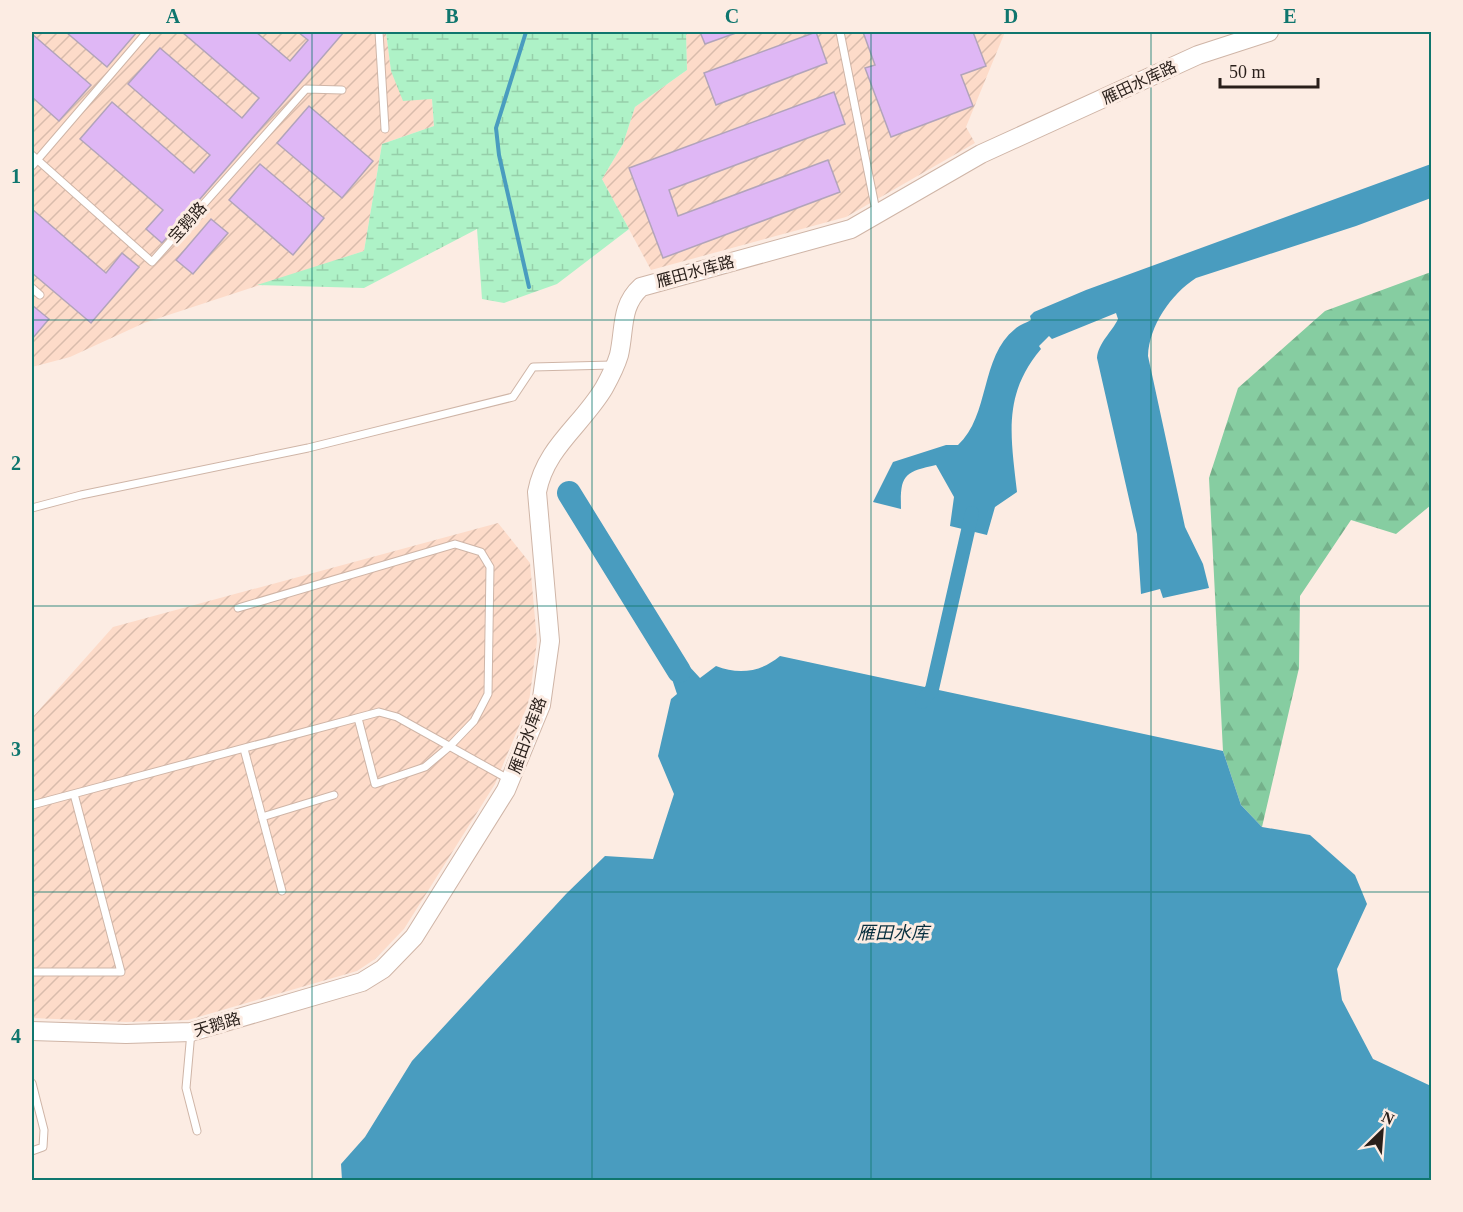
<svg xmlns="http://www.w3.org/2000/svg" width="1463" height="1212" font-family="'Times New Roman','Noto Sans SC',serif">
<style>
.industrial{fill:url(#industrial-furrows)}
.forest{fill:url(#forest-firs)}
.wetland{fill:url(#wetland-marsh)}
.water{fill:#499cbf}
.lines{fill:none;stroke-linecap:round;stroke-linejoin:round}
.stream{stroke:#499cbf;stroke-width:4}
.canal{stroke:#499cbf;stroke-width:14}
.river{stroke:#499cbf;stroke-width:24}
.building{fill:#dfb7f5;stroke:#b2a4ba;stroke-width:1.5}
.service-casing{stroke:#cfb5a7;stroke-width:9}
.secondary-casing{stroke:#cfb5a7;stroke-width:20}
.service{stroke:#fff;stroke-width:7}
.secondary{stroke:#fff;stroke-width:18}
.grid{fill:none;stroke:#0f766e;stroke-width:1.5;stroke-opacity:0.55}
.labels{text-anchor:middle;stroke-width:6;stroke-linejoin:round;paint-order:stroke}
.street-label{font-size:16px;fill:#291f1a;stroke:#fcece3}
.water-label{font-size:18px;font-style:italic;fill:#082f3e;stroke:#fcece3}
.neatline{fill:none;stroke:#0f766e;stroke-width:2}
.grid-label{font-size:20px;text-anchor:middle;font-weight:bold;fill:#0f766e}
</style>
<defs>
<pattern id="industrial-furrows" width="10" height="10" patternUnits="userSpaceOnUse" patternTransform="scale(1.5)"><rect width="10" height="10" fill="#fddbc9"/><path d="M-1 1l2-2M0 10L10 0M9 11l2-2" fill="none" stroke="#d9bcac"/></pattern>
<pattern id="forest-firs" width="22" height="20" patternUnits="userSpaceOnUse" patternTransform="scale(1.5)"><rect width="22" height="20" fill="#86cda1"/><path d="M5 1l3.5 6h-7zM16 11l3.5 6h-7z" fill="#74b08a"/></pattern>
<pattern id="wetland-marsh" width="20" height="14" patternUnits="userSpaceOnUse" patternTransform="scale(1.5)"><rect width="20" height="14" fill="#aef2c7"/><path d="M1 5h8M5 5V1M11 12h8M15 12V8" fill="none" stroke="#96cfaa"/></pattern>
</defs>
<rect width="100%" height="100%" fill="#fcece3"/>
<path class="industrial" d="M32,32H386L391,71L432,99L434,126L382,144L364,251L144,323L70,357L32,367Z
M686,32H1005L966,127L975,143L846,217L651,270L602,179L623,144L635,107L687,70Z
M498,523L530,563L537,641L529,702L495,784L404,929L375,959L357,971L188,1020L126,1022L32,1018V718L113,627Z"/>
<path class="forest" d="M1431,272V505L1396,534L1351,520L1300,596L1299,668L1262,827L1241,805L1223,751L1209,478L1238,388L1325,311Z"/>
<path class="wetland" d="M386,32H686L687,70L635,107L623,144L602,179L629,229L557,284L504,303L482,299L477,229L364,288L257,285L364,251L382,144L434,126L432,99L403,101L391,71Z"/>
<path class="water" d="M1431,164V198L1356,226L1196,278C1171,294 1149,326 1148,356L1185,527L1203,564L1209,588L1163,598L1160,589L1141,594L1137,534L1097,358C1098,343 1112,332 1118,319L1116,313L1052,339L1049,336L1039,346L1041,349C1002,395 1011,437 1017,492L995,507L987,535L950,526L954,497L936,465C904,472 900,475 901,509L873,502L893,462L946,445H958C990,416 980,357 1015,329C1019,325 1026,323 1031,320L1030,316L1034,312L1086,290Z
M780,656L1223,751L1241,805L1262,827L1310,835L1355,875L1367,904L1337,969L1342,1000L1373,1059L1431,1086V1180H342L341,1164L365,1137L412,1061L566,894L605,856L653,859L674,794L658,756L671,699L677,694L671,676L688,665L700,678L716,666C739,675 761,672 780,656Z"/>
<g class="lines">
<path class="stream" d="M526,32L496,128L499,155L529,287"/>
<path class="canal" d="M922,702L932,689L972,513"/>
<path class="river" d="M569,493L679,671"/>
</g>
<path class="building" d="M66,32H137L107,67Z
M182,32H256L290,61L308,40L298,32H344L162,243L146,229L163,210L80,139L112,102L194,173L210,155L128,84L160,48L242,118L259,98Z
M700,32H736V33L705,44Z
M816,32L827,63L716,105L704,73Z
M863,32H973L986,66L961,75L973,106L891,137L865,68L875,65Z
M32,34L91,85L59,121L32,97Z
M834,92L845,124L669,190L678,216L828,160L840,192L663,258L629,168Z
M309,106L373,161L342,198L277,143Z
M260,164L324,218L293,255L229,200Z
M32,209L106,273L122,253L139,267L91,323L32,273Z
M211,219L228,233L193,274L176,260Z
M32,305L49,319L32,339Z"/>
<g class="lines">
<g class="service-casing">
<path id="service" d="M379,32L385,129
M840,32L876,211
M32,155L152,262L306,89L342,90
M32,166L147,32
M32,288L40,295
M32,508L81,495L308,448L513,397L533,367L612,365
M238,608L455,544L481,552L490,567L488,694L474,721L450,746L425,767L375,784L358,718
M244,749L282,891
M32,805L379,712L397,717L510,780
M262,817L334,795
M32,972H121L74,794
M191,1032L186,1088L197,1131
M32,1083L44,1130L43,1147L32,1151"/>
</g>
<g class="secondary-casing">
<path id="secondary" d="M32,1031L126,1034L191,1032L362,982L383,969L414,937L506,790L541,705L550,641L537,492C545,448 582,425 604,388C609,379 616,365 619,355C625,329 620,306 641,287L851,229L981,154L1198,55L1269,32"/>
</g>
<use href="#service" class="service"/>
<use href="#secondary" class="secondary"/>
</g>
<path class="grid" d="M312,32V1180M592,32V1180M871,32V1180M1151,32V1180M32,320H1432M32,606H1432M32,892H1432"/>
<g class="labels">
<g class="street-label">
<text transform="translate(1139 82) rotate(-25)" y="6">雁田水库路</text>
<text transform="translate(187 222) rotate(-48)" y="6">宝鹅路</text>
<text transform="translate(695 271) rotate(-15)" y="6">雁田水库路</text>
<text transform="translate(527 735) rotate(-70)" y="6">雁田水库路</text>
<text transform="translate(217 1024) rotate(-16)" y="6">天鹅路</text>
</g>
<g class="water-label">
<text x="893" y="939">雁田水库</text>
</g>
</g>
<rect width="1463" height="1212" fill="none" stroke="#fcece3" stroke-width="66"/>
<g transform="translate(1382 1131) rotate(25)" stroke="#fcece3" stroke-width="4.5" paint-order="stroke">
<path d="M0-4.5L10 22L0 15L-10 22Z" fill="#291f1a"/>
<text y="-9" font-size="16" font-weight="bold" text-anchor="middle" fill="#291f1a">N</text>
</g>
<path d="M1220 78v9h98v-9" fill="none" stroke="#291f1a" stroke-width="3"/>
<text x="1229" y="78" font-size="18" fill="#291f1a" stroke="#fcece3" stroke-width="4.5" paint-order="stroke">50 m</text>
<rect x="33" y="33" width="1397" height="1146" class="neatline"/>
<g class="grid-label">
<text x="173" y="23">A</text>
<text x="452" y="23">B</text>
<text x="732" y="23">C</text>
<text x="1011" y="23">D</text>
<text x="1290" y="23">E</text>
<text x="16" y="183">1</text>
<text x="16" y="470">2</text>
<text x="16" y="756">3</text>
<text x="16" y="1043">4</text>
</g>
</svg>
